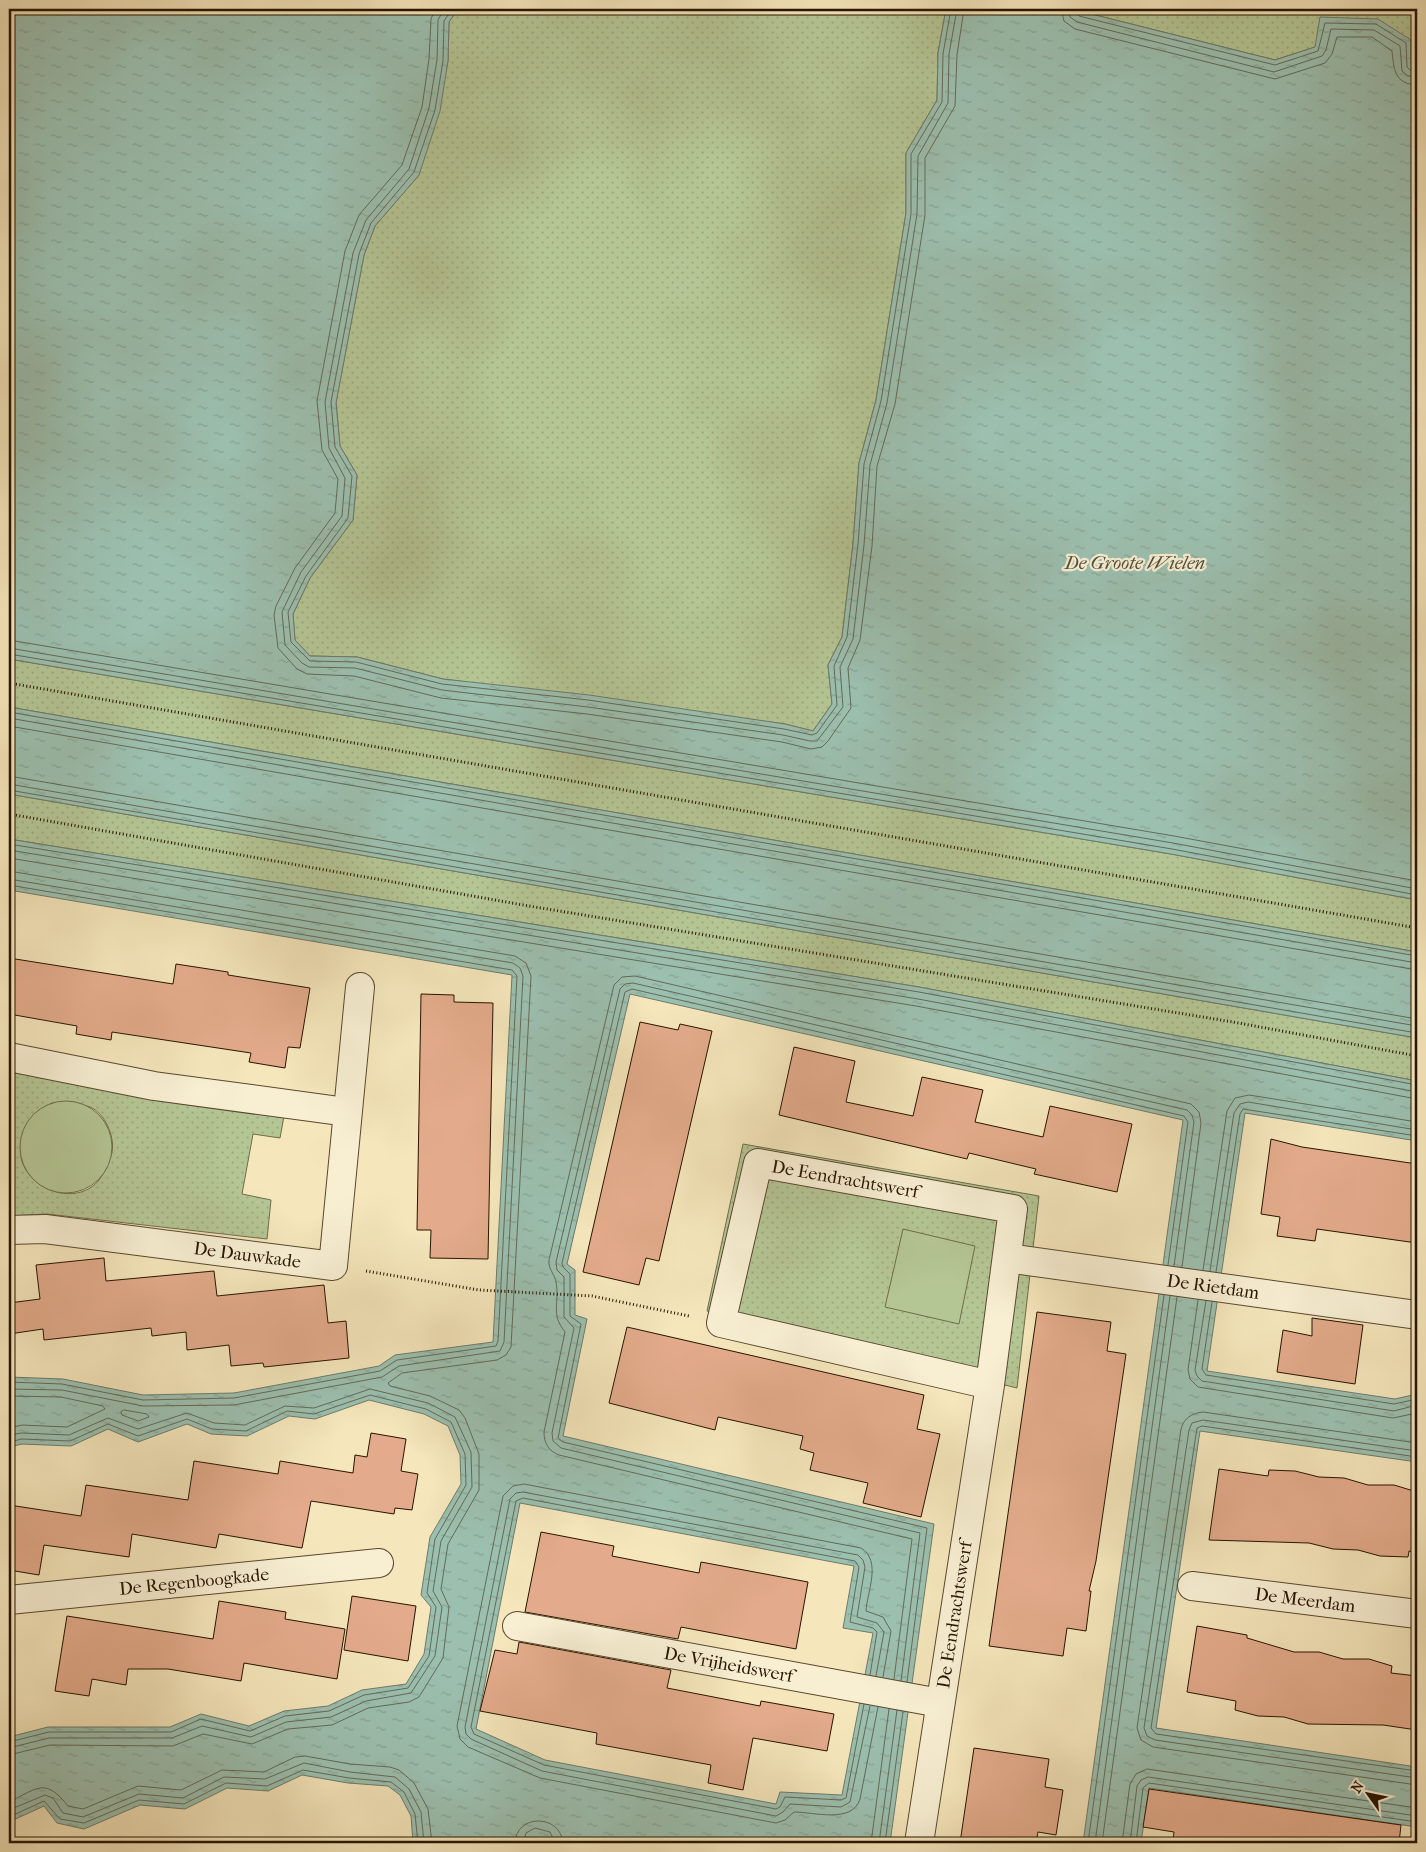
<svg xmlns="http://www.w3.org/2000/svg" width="1426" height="1852" font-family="'IM FELL French Canon',serif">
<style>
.grass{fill:url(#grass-dots);stroke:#6e6d4a;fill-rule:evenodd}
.park{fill:#b5c695;stroke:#6e6d4a}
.water{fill:url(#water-ripples);stroke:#6d7b6a;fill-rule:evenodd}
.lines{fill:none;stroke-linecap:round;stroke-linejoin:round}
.shore{stroke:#626a58;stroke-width:1}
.building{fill:#e3ab8b;stroke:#271400}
.minor-casing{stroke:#5a482f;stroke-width:30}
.path{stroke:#271400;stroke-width:3;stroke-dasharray:1 2.5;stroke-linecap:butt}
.minor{stroke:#f8efd3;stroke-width:28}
.labels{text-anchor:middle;stroke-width:4.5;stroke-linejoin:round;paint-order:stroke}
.street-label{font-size:18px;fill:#271400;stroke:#f8efd3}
.water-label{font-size:19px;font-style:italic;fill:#50503e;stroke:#f8efd3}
</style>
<defs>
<pattern id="grass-dots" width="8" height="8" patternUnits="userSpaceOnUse" patternTransform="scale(1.25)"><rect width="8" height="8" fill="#b5c695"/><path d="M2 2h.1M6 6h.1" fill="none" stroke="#9ca97f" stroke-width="1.8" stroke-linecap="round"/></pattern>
<pattern id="water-ripples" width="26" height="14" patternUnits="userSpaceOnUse" patternTransform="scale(1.25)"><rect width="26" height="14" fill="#9cc0b0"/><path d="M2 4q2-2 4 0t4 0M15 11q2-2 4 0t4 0" fill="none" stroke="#86a496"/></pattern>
</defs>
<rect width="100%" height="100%" fill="#f5e6bb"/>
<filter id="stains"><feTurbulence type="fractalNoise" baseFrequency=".004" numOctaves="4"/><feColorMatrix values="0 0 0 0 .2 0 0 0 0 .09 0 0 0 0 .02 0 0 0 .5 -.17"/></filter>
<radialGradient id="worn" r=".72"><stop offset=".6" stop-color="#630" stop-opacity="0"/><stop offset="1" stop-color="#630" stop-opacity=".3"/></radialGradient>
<path class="grass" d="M458,9H946L938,53L937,100L906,153V213L876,400L859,463L853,544L842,637L828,665L832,704L813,731L785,724L443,679L357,657L310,656L295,640L293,614L310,578L353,520L357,475L340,446L336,402L364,255L375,226L419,175L448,61L449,22Z
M1071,9H1417V67L1315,47L1275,60Z
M9,659L1171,854L1417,900V952L9,707Z
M9,794L1417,1038V1081L919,987L9,839Z
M9,1072L284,1116L280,1138L253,1134L242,1194L271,1200L267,1239L47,1214L9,1216ZM52,1103C63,1104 79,1103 90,1107C105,1113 115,1137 112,1152C111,1158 107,1164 105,1170C84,1219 2,1185 24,1132C31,1117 37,1110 52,1103Z
M743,1144L1039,1196L1017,1388L707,1311Z"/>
<path class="park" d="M20 1147a46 46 0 1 1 92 0a46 46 0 1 1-92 0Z
M903,1229L975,1246L959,1324L885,1307Z"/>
<path class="water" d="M9,9H458L449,22L448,61L440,111L419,175L375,226L364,255L336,403L340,446L357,475L353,520L310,578L293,614L295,640L310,656L357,657L443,679L589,695L785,724L813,731L832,704L828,665L842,637L853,544L859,463L876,400L906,213V153L937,100L938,53L946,9H1071L1275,60L1315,47L1320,17L1378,19L1411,40V65L1417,67V900L1171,854L9,659Z
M9,707L1417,952V1038L9,794Z
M9,839L919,987L1417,1081V1141L1245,1113L1207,1371L1395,1399L1417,1394V1462L1200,1431L1156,1728L1417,1767V1827L1149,1788L1141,1843H1083L1183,1120L630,994L567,1264L575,1270V1315L587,1319L563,1436L934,1524L890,1843H560L535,1840L534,1843H413L411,1816L400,1795L388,1786L348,1783L302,1775L268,1791L227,1788L185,1809L140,1805L84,1829L57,1823L44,1806L9,1822V1737L48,1727H170L201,1714L249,1726L284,1711L328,1706L362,1690L406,1684L424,1654L431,1607L421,1595L430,1537L461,1484L460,1455L448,1426L424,1414L369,1400L315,1419L289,1416L247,1436L211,1434L187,1424L138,1442L108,1429L71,1446L22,1444L9,1447V1377L63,1379L143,1395L234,1393L379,1366L395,1355L493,1342L512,975L9,890ZM520,1503L854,1566L843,1628L873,1633L842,1795L780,1792L776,1804L545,1760L476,1729Z"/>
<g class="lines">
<path class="shore" d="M435,9L431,19L429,59L422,107L402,165L359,215L345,251L317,401L322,450L338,479L335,513L295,568L276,606L274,615L278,648L297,669L307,674L354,676L441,698L587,714L782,742L811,749L822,747L828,741L851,708L848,668L860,640L872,546L877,466L895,404L925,215V158L955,106L957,55L964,9
M444,9L438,20L437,60L429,108L409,169L366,220L353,253L325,402L329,448L345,478L342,516L301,572L282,612L285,645L302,663L309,667L355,668L442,690L588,707L783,735L810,741H817L843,707L840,667L853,639L864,545L870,465L887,403L917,214L918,156L948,103L949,54L957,9
M452,9L444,21L443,61L435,110L414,172L371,223L359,254L331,402L335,447L352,476L348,518L306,576L288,612L291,642L310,661L356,662L442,684L588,700L784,729L812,735L817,733L837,705L834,666L847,637L858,544L864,464L881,401L911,214V154L942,102L943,54L951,9
M1061,9L1064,21L1075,29L1275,79L1325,63L1332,54L1337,37H1372L1392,51C1394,69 1394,84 1417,85
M1068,9L1070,17L1077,22L1274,72L1322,56L1326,50L1331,29L1374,30L1400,46L1402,71L1408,76L1417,77
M1075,9L1079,16L1275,65L1318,51L1325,23L1376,24L1406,43L1407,67L1410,70L1417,71
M9,640L1174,836L1417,881
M9,648L1173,843L1417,889
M9,654L1172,849L1417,895
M9,712L1417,956
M9,718L1417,963
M9,726L1417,970
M9,776L1417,1019
M9,784L1417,1026
M9,790L1417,1033
M9,844L919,992L1417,1085
M9,850L918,999L1417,1092
M9,858L916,1006L1417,1099
M9,871L515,956L526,963L531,976L511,1347L506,1355L497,1360L402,1373L388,1383L390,1386L430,1396L459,1410L465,1418L479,1454V1490L448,1544L441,1589L449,1607L443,1658L419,1697L409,1702L368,1708L332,1725L288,1729L252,1744L203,1734L173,1746L50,1745L9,1755
M9,879L513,963L520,968L523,976L504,1342L500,1351L399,1366L382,1377L234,1405L143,1406L62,1390L9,1389
M9,885L512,970L517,976L498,1341L496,1346L397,1360L380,1371L234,1398L143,1400L62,1384L9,1382
M1203,1270L1227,1111L1235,1098L1249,1095L1417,1122
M1210,1271L1234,1113L1240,1104L1248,1102L1417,1130
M1216,1272L1240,1114L1243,1109L1417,1136
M1198,1300L1188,1370L1190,1379L1198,1387L1393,1418L1417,1413
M1206,1301L1195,1370L1197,1376L1202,1381L1394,1411L1417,1405
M1212,1302L1202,1369L1206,1375L1394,1404L1417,1399
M9,1396L61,1397L103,1406L105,1409L67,1427L22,1425L9,1428
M124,1410L147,1414L149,1417L138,1421L122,1415L121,1412Z
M9,1435L22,1433L69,1435L108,1418L138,1429L187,1413L214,1423L245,1425L285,1406L314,1408L370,1389L428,1403L455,1417L471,1452L472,1487L441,1541L433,1591L442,1607L435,1656L411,1693L366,1701L331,1717L286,1722L251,1737L202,1726L172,1738H49L9,1748
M9,1442L22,1439L70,1441L108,1424L138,1436L187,1419L212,1429L246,1431L287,1411L314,1414L370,1395L426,1409L451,1422L465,1454L466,1485L435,1539L427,1593L436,1607L429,1656L408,1688L364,1695L329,1711L285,1716L250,1731L201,1719L171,1732H49L9,1742
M1417,1443L1203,1412C1192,1413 1184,1418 1181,1429L1137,1728L1141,1740L1153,1747L1417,1785
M1417,1451L1203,1420L1192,1423L1189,1430L1144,1728L1147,1736L1155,1740L1417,1778
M1417,1457L1202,1426L1197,1428L1151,1728L1156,1734L1417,1771
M894,1679L912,1539L559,1455C549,1451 544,1444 544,1432L565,1332C550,1313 560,1304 556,1282C555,1274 548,1270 549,1260L614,985L622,977L635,976L1191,1104L1199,1112L1201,1123L1182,1267
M901,1681L920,1533L561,1448L553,1441L552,1433L574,1328L564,1317V1277L557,1270L556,1262L620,989L625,984L633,983L1187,1110L1192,1115L1194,1122L1174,1266
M907,1682L927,1528L563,1442L558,1438L581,1324L570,1316V1274L563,1267L562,1263L625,992L632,989L1184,1116L1188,1122L1168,1265
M864,1704L846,1798L841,1800L785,1797L780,1807L776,1809L544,1765L474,1734L471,1727L516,1501L523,1498L855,1561L859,1567L850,1622L873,1628L877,1632L870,1675
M870,1706L850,1802L841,1807L790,1804L783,1812L776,1816L542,1771L471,1739L466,1734L465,1727L510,1499L516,1493L523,1492L858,1555L863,1560L865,1567L857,1617L877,1623L884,1632L876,1676
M878,1707L860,1799C852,1824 814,1812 794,1812L785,1820L776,1823L540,1778L468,1747L460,1739L457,1726L503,1496L513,1486L524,1484L861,1548C882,1561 867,1592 866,1611L883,1617L891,1631L883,1677
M9,1802C38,1788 45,1777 68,1806L83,1809L138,1786L181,1790L222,1770L264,1772L295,1757L305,1756L350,1764L390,1767L399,1770L414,1783L428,1809L432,1843
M9,1810L45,1795L53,1798L63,1813L83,1817L139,1794L183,1798L224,1777L265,1779L304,1763L350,1772L395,1777L409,1789L421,1812L424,1843
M9,1817L44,1801L60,1819L84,1823L139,1800L184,1804L226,1783L267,1786L303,1770L349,1778L391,1782L404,1792L415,1814L418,1843
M515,1843C516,1813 561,1814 563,1843
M523,1843L526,1833L535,1828L550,1832L555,1843
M871,1843L889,1709
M879,1843L897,1710
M885,1843L903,1712
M1088,1843L1164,1295
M1095,1843L1170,1296
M1102,1843L1177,1297
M1122,1843L1130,1784L1136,1774L1147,1769L1417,1808
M1130,1843L1137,1786L1141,1780L1148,1777L1417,1816
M1136,1843L1143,1788L1149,1783L1417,1822"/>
</g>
<path class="building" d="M9,958L173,984L176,964L228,972V975L310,988L300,1048L288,1047L285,1068L249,1062L251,1053L112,1032L111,1040L76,1034L77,1026L9,1014Z
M421,994L454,995V1002L493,1003L488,1259L430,1258L431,1230H417Z
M640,1022L678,1030L680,1024L712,1031L659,1261L646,1258L639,1285L583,1272Z
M794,1047L855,1061L846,1102L913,1116L922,1077L983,1090L975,1122L1043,1137L1050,1106L1132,1124L1117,1192L1034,1174L1036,1169L969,1153L967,1159L779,1115Z
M1271,1139L1302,1147L1417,1164V1243L1317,1229L1315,1241L1277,1236L1280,1217L1261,1214Z
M104,1258L106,1281L214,1271L217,1296L324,1285L328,1323L346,1321L349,1358L264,1367L263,1363L231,1366L229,1345L187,1350L186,1332L152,1336L151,1328L44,1340L43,1329L9,1334V1303L40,1299L36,1265Z
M1037,1312L1111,1322L1107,1351L1126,1354L1096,1561L1089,1591H1091L1086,1631L1067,1628L1063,1656L989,1646Z
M1312,1318L1363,1325L1355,1384L1277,1372L1283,1330L1312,1336Z
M627,1327L924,1395L917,1429L940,1434L921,1517L863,1503L868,1483L810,1470L814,1453L800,1449L803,1436L718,1417L715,1430L609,1403Z
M371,1433L406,1439L401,1471L418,1474L412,1510L395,1508L394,1514L311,1501L302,1548L219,1534L216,1548L132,1534L129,1557L44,1545L39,1575L9,1570V1505L81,1516L86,1485L188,1500L194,1461L278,1474L280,1461L353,1473L355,1455L367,1457Z
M1219,1469L1268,1476L1269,1470L1295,1471L1319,1477L1344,1478L1368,1485H1394L1417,1492V1552L1409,1551L1408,1557L1380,1556L1358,1550L1333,1549L1309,1543L1209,1540Z
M541,1532L614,1546L612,1556L699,1573L701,1562L808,1582L796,1649L681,1627L678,1639L525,1612Z
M352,1596L416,1606L408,1661L344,1650Z
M219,1601L286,1612L285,1619L345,1629L337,1679L244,1663L241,1681L168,1669H128L126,1685L92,1679L89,1696L55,1691L67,1616L213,1639Z
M1197,1626L1247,1635V1638L1294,1652H1319L1343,1659H1369L1392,1666L1391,1673L1417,1676V1730L1383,1725L1308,1724L1284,1717L1258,1716L1235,1710L1236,1701L1187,1692Z
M519,1642L671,1670L667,1688L760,1706L761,1701L834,1714L827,1751L753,1738L743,1790L708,1783L711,1765L596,1744L597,1733L480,1711L495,1650L517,1654Z
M974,1748L1049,1759L1045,1787L1063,1790L1056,1835L1038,1832L1036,1843H960Z
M1149,1789L1401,1825L1399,1843L1173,1841L1174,1832L1143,1827Z"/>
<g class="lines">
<g class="minor-casing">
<g id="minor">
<path d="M9,1057L154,1086L347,1112"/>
<path id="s1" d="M9,1230L45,1229L333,1266L360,987"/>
<path id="s2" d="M1007,1258L1417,1315"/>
<path id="s3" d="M1192,1586L1417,1614"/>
<path id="s4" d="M9,1600L379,1563"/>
<path id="s5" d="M517,1626L940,1703"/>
<path id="s6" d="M919,1843L990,1385L1013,1209L758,1163L721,1323L990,1385"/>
</g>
</g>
<path class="path" d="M9,683L1417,928
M9,814L529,906L1233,1022L1417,1056
M366,1271L479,1290L592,1296L689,1316"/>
<use href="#minor" class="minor"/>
</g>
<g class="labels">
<g class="street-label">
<text transform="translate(845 1179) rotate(10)" y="6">De Eendrachtswerf</text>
<text dy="6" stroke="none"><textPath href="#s1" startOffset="240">De Dauwkade</textPath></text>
<text dy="6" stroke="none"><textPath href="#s2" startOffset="208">De Rietdam</textPath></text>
<text dy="6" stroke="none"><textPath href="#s4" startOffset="186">De Regenboogkade</textPath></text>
<text dy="6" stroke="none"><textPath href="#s3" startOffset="114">De Meerdam</textPath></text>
<text dy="6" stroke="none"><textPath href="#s6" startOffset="231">De Eendrachtswerf</textPath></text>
<text dy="6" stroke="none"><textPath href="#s5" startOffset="215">De Vrijheidswerf</textPath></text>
</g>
<g class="water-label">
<text x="1135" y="569">De Groote Wielen</text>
</g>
</g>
<rect width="1426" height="1852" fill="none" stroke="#f5e6bb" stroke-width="30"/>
<rect x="10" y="10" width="1406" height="1832" fill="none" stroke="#271400" stroke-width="2.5"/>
<rect x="15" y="15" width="1396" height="1822" fill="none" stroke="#271400"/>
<g transform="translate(1368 1794) rotate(303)" stroke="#f8efd3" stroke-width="4" paint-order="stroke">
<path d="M0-4L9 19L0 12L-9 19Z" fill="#271400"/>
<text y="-8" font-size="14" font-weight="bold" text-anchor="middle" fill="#271400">N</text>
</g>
<rect width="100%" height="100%" filter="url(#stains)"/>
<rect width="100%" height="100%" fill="url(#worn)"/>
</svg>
